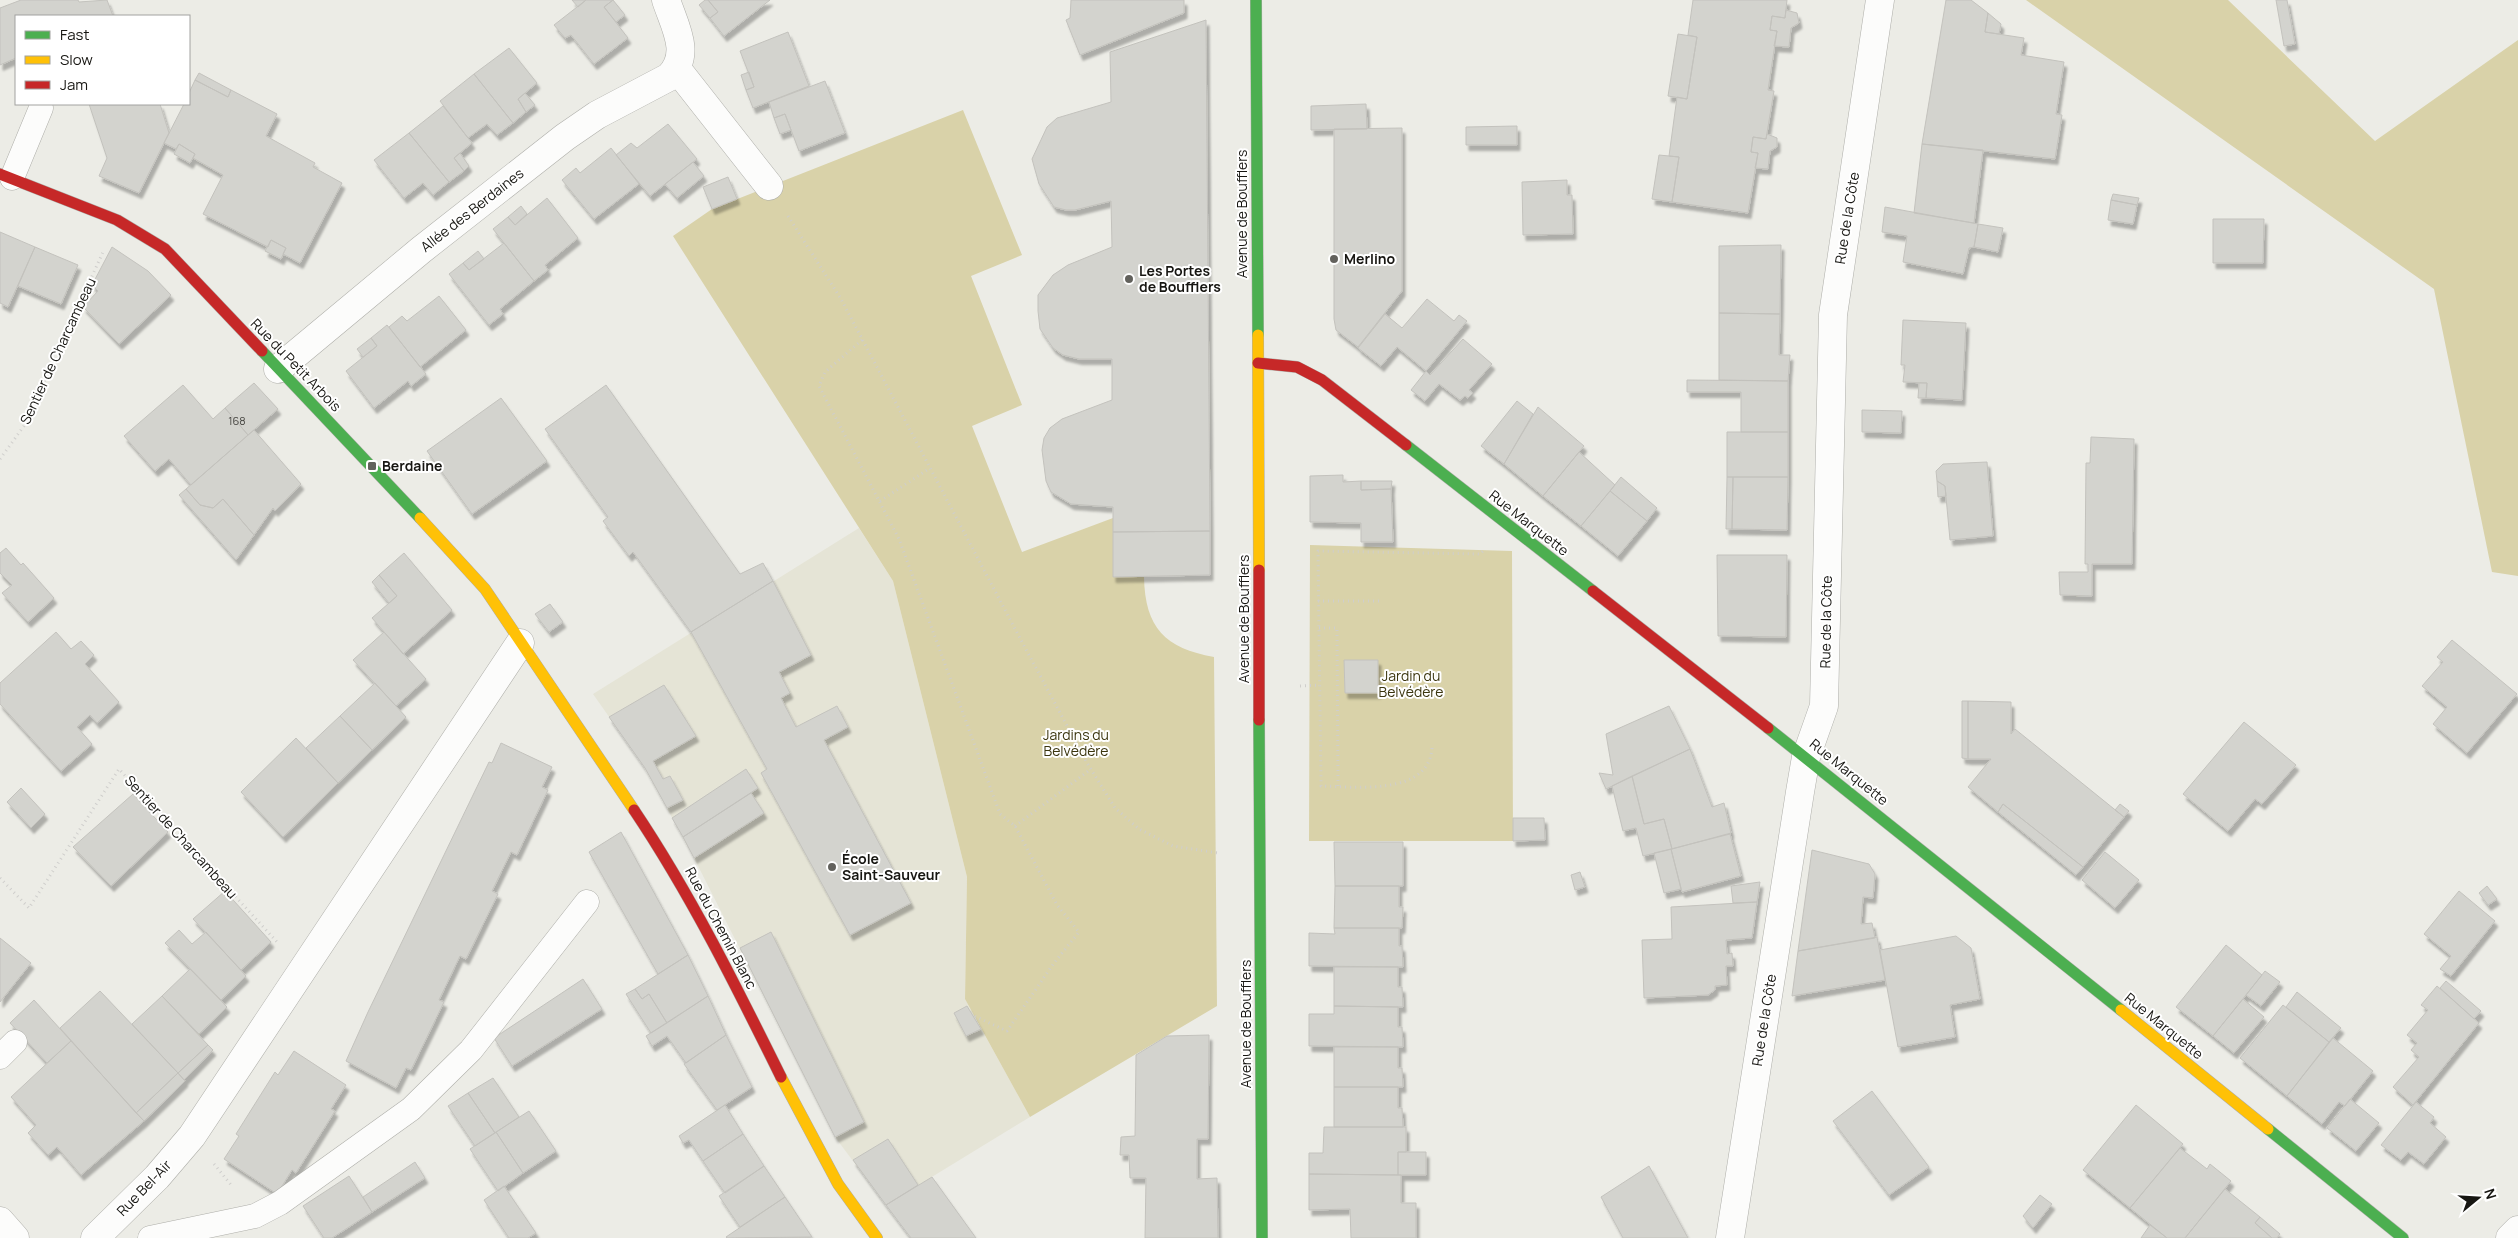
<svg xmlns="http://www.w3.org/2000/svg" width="2518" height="1238" font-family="Manrope,sans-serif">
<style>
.built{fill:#e5e4d6}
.green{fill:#d9d2a9}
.building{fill:#d3d3ce;stroke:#c3c2bd;filter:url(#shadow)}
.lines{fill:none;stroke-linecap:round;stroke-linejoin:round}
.lane-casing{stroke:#aeaea9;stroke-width:25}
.street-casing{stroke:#aeaea9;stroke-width:29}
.fast-casing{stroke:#aeaea9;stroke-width:12}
.slow-casing{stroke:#aeaea9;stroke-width:12}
.jam-casing{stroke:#aeaea9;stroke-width:12}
.path{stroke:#cfcecc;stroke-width:3;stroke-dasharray:1 4;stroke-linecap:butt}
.lane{stroke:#fcfcfb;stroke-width:24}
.street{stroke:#fcfcfb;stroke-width:28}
.fast{stroke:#4caf50;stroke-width:11}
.slow{stroke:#ffc107;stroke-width:11}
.jam{stroke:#c62828;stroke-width:11}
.poi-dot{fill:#62615c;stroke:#fff;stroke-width:2}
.labels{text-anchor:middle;stroke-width:4;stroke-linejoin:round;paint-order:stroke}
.number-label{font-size:11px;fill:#464541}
.street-label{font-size:14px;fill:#171612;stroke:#fff}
.poi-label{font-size:14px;font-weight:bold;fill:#171612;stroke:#fff;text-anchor:start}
.park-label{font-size:14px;fill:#3b350e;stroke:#fff}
</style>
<defs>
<filter id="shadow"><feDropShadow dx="3" dy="5.5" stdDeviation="1" flood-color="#0004"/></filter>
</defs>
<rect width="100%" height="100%" fill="#ecece6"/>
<path class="built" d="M859,528L893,581L967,877L965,999L1030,1117L886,1205L835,1137L694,858L645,768L593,694Z"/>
<path class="green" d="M2026,0H2228L2375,141L2518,40V576L2492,572L2434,289Z
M963,110L1022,255L971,276L1022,405L972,426L1022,552L1113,518V577H1144C1145,628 1165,648 1214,657L1217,1006L1030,1117L965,999L967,877L893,581L673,236L712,209Z
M1310,545L1512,551L1513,841H1309Z"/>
<path class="building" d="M21,0H78L79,2L107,0L113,16H16V58L0,65V8Z
M572,0H586L578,7Z
M586,0H613L604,7L628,38L594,64L571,35L565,38L554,25Z
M613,0L625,15L616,22L604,7Z
M705,0H708L718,12L710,18L699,5Z
M708,0H770L724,36L710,18L718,12Z
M1071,0H1184V13L1080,55L1066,20L1070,18Z
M1693,0H1787L1785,18L1772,16L1770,30L1777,31L1768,90L1774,91L1766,139L1753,137L1751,152L1758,153L1748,213L1672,202L1679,157L1669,156L1677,97L1687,99L1697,37L1688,35Z
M1946,0H1971L1988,13L1985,32L2024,38L2021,55L2064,62L2056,114L2062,115L2055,159L1922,144Z
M2276,0H2287L2295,44L2284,46Z
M1786,10L1797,13L1799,23L1791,28L1789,47L1774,46L1777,31L1770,30L1772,16L1785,18Z
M1988,13L2001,24L1999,34L1985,32Z
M1206,20L1210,531L1113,532V507L1071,504L1051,492L1046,481L1042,450L1044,438L1050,428L1062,419L1112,400V359H1079L1063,355L1053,348L1040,329L1038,311V295L1053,275L1068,265L1112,247L1111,201L1075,210H1066L1054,207L1039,184L1032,159L1047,127L1057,118L1111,102L1110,52Z
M788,32L809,86L753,108L746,90L754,87L740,51Z
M1678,34L1697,37L1687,99L1668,96Z
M509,48L537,83L518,99L526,112L513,123L474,74Z
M749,72L754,87L746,90L741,75Z
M199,73L231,90L228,97L195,80Z
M474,74L513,123L497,135L487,124L468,138L440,101Z
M195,80L228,97L231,90L277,114L266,136L315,163L313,167L342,183L300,263L283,254L286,248L271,240L268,247L203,214L223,175L193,158L195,154L179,144L176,149L164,143L184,104H189V93Z
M825,81L845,133L799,151L785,114L774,118L769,102Z
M525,93L535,105L526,112L518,99Z
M89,104H160L169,133L139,193L99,176L107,158Z
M1366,104L1367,129L1311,130V106Z
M443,106L472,143L454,158L464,171L449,182L409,133Z
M785,114L791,130L780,134L774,118Z
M668,124L697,159L650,196L616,155L631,143L637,148Z
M1517,126V145H1466V127Z
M1402,128V291L1358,347L1336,330L1334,319V129Z
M409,133L449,182L433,195L423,183L404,198L374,160Z
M1767,134L1777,138V147L1770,151L1768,169L1755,168L1758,153L1751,152L1753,137L1766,139Z
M179,144L195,154L190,163L174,154Z
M1922,144L1983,150L1974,223L1914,213Z
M611,148L639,184L594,219L562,180L576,168L580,173Z
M460,153L469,166L464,171L454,158Z
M1659,155L1679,157L1672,202L1652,199Z
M693,162L704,176L677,198L665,184Z
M728,177L737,199L712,209L703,187Z
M1567,180V195H1572L1573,234L1523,235L1522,182Z
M2113,194L2139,198L2137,205L2111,200Z
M547,198L578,238L545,265L548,270L534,281L493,229L508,217L515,225Z
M2111,200L2137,205L2133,224L2108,220Z
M521,206L527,214L515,225L508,217Z
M1885,207L1978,224L1974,247L1969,248L1963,274L1903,262L1907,236L1882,232Z
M2213,219H2264L2263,263H2213Z
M1978,224L2003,228L1998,252L1974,247Z
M0,232L35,247L8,307L0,303Z
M271,240L286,248L281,259L265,251Z
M504,243L534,281L500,309L503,314L489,325L449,274L463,263L469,270Z
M1781,245L1780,314L1719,313V246Z
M35,247L78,265L61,304L18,286Z
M112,247L148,271L171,295L119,344L83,307L98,291L92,285Z
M478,251L484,259L469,270L463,263Z
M439,296L466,330L420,367L389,327L402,316L407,321Z
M1427,299L1454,321L1459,315L1467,321L1426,371L1397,347L1381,366L1358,348L1385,314L1402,328Z
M1719,313L1780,314L1779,355H1790L1788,381L1719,380Z
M1903,320L1966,323L1962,400L1926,398L1927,383L1903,382L1905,365H1901Z
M387,325L426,374L411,386L408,381L374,408L346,371L377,346L371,338Z
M371,338L377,346L363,357L357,349Z
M1463,339L1492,364L1469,390L1473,393L1468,398L1465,396L1460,400L1439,384L1425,401L1411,390L1426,371L1430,375Z
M1687,380L1788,381V432H1741V392H1687Z
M254,383L278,409L248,435L225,408Z
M1919,383H1927L1926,398H1918Z
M183,385L213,419L225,408L248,435L191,485L169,459L155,471L124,436Z
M606,385L740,574L763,563L773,581L691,632L633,552L629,556L603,521L608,517L545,429Z
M501,398L547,461L472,514L427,451Z
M1517,401L1533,414L1504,464L1481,446Z
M1538,407L1584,446L1543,496L1504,464Z
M1862,410L1902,411L1901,433L1862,432Z
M254,430L301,484L275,511L273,508L254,535L223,499L213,508L200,505L186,489Z
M1727,432H1788V477H1727Z
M2091,437L2134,439L2132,564H2092V596L2060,595L2059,572H2088V564H2085L2086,463H2090Z
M1579,452L1615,485L1581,526L1543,496Z
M1987,462L1993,536L1950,540L1945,486L1937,481L1936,471L1943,464Z
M1343,475V482L1361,481V490L1391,489L1393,542H1361V523L1310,522V476Z
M1621,477L1657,508L1647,521L1610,491Z
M1727,477H1733L1732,529H1726Z
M1733,477H1788L1787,530L1732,529Z
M1361,481H1392L1391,489L1361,490Z
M1937,481L1945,486L1946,496L1938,497Z
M186,489L200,505L213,508L223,499L254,535L236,560L179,495Z
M1610,491L1647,521L1618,556L1581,526Z
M1210,531V575L1113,577V532Z
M6,548L21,565L23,563L54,598L28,622L2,593L12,585L0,573V553Z
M404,553L452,610L403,654L372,618L397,596L379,575Z
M1717,555H1787L1786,637L1718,636Z
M379,575L397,596L389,603L372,582Z
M773,581L811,655L779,672L790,693L781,698L796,727L837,706L848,727L824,740L911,903L850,935L761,773L767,769L691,632Z
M550,604L563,622L549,632L535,614Z
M56,632L71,649L81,641L94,655L85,664L119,702L97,723L90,715L77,727L92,744L61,771L0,704V683Z
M384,632L426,679L396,706L353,660Z
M2452,640L2517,694L2467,753L2433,724L2447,707L2422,686L2443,662L2437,657Z
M1344,660H1378V693H1345Z
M375,683L406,717L372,750L340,716Z
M664,685L696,736L653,761L663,779L670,776L683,800L667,808L645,768L609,717Z
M1962,701H1968V759L1962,758Z
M1968,701L2011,702V734L2015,729L2124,817L2083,867L2003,804L1998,812L1968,787L1991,759H1968Z
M1669,706L1690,749L1606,789L1599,773L1613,775L1606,734Z
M340,716L372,750L338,783L306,748Z
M2244,722L2296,765L2262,804L2255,799L2228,831L2183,794Z
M296,738L338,783L283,837L241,792Z
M501,743L552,767L542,787L548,790L517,855L511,852L492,891L498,894L466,959L460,956L439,1000L444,1002L411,1070L406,1068L396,1088L346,1061L368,1012L489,762L492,763Z
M1690,749L1712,807L1724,803L1731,833L1672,849L1664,819L1644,824L1632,776Z
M746,769L758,788L683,837L672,818Z
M1632,776L1644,824L1664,819L1672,849L1643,856L1636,828L1623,831L1612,786Z
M21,788L45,814L31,828L7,802Z
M751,793L764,813L694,858L683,837Z
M133,794L168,832L111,886L73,847Z
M2003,804L2083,867L2076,875L1998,812Z
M2120,804L2129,811L2124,817L2115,810Z
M1513,818H1544L1545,840L1513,841Z
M621,832L688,955L658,974L589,852Z
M1730,834L1741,876L1682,892L1671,849Z
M1334,842H1403V886H1335Z
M1671,849L1681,889L1664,893L1654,853Z
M1812,850L1869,864L1875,874L1873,898L1863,897L1861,924L1872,923L1875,938L1798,951Z
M2105,852L2139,880L2115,908L2082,880Z
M1580,872L1585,887L1575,890L1571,875Z
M1760,882L1757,902L1733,903L1731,886Z
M1335,886H1399V907H1403L1402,928H1334Z
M2487,886L2497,899L2488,905L2479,893Z
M225,891L271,942L241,970L193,919Z
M2459,891L2495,921L2451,976L2440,969L2451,956L2424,934Z
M1757,902L1752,938L1726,940L1727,954L1732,953L1733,966H1726L1727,985L1715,986V990L1708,995L1644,998L1642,940L1672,939L1671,907Z
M1334,928H1399V946H1402L1403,967L1309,966V933L1335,934Z
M179,930L192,944L206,932L246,976L221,1000L165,943Z
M771,932L864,1122L835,1137L740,948Z
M1956,936L1971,948L1980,999L1950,1005L1955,1037L1898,1047L1880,950Z
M1877,937L1885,980L1792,996L1798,951Z
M0,938L31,963L0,1002Z
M2226,945L2262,975L2213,1036L2176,1007Z
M688,955L708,996L667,1023L649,994L642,999L635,989Z
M1334,967H1398V987H1402L1403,1007L1334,1006Z
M190,969L227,1007L199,1034L162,996Z
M2265,971L2280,982L2261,1006L2246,995Z
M583,979L602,1009L512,1066L494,1038Z
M2446,981L2481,1011L2474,1019L2440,988Z
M2437,986L2479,1023L2413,1105L2393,1087L2419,1057L2411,1050L2417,1043L2407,1035L2428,1010L2421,1005Z
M635,989L642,999L649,994L667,1023L651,1033L626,994Z
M100,991L178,1073L136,1113L60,1028Z
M2297,992L2341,1028L2329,1042L2286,1007Z
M162,996L208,1045L178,1073L132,1024Z
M708,996L726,1035L686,1063L667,1036L652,1046L646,1036Z
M2243,999L2264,1017L2234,1053L2213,1036Z
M34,1000L71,1041L47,1063L10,1023Z
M2283,1005L2329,1042L2287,1096L2240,1058Z
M967,1006L981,1029L966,1036L954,1013Z
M1334,1006L1398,1007V1027H1402L1403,1047L1309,1046V1014H1334Z
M726,1035L752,1087L717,1110L684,1064Z
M1209,1035L1208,1139H1197V1179L1217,1178L1218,1238H1145L1146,1178H1130L1129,1155H1120L1121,1137L1135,1136L1136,1055L1167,1036Z
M2333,1038L2373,1071L2345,1106L2339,1102L2322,1124L2287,1096Z
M71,1041L144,1121L81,1175L57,1147L48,1155L28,1133L36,1125L11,1097Z
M208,1045L213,1050L184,1080L178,1073Z
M1334,1047H1398V1068H1402L1403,1087H1334Z
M294,1051L346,1085L331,1109L335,1111L296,1173L292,1170L277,1194L224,1159L239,1136L236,1134L275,1072L278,1075Z
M178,1073L185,1081L144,1121L136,1113Z
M493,1078L519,1117L495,1133L468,1093Z
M1334,1087H1398V1108H1402L1403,1127H1334Z
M1872,1091L1929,1167L1889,1195L1833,1121Z
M468,1093L495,1133L475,1146L448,1106Z
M2350,1099L2379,1123L2356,1151L2327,1128Z
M2416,1102L2434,1117L2430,1123L2446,1137L2424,1164L2408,1152L2401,1160L2381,1145Z
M725,1105L743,1134L703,1161L689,1140L683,1143L679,1136Z
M2136,1105L2183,1144L2130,1208L2083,1170Z
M529,1111L556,1151L523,1173L496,1132Z
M1324,1127H1406V1152H1398V1175L1309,1174V1153H1323Z
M496,1132L523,1173L498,1191L470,1149Z
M743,1134L764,1166L725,1193L703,1161Z
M888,1139L918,1185L886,1205L853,1160Z
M2180,1148L2207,1169L2210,1164L2231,1181L2185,1238H2167L2130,1208Z
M1398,1152H1426V1175H1398Z
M415,1162L425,1178L372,1212L363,1197Z
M764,1166L785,1197L740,1227L719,1196Z
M1649,1166L1688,1238H1623L1601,1197Z
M1309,1174L1401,1175V1203H1416V1238H1351L1350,1209L1309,1210Z
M349,1176L372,1212L332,1238H324L303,1206Z
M932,1177L976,1238H911L886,1205Z
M504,1186L536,1233L528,1238H509L484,1200Z
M2225,1189L2260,1217L2255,1223L2272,1238H2185Z
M2040,1195L2052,1204L2033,1228L2023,1216Z
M785,1197L812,1237L727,1238L726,1237Z
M2260,1217L2280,1234L2277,1238H2272L2255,1223Z
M2150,1225L2167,1238H2141Z"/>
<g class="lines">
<g class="lane-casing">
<path id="lane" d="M12,178L41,108
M0,1057L15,1042
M150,1238L255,1216L280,1203L411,1109L471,1050L587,902"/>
</g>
<g class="street-casing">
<path id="street" d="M677,69L769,186
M278,369L421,250L565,137L597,115L669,77C692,54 675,27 666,0
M0,1221L15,1238
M95,1238L157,1177L192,1136L520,643
M1730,1238L1800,792L1806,757L1824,706L1833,315L1880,0
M2510,1238L2518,1230"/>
</g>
<g class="fast-casing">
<path id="fast" d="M1256,0L1258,335
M262,351L420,518
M1406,445L1593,591
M1259,720L1262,1238
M1768,728L2121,1010
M2268,1129L2403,1238"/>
</g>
<g class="slow-casing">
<path id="slow" d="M1258,335L1259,570
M420,518L485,589L634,810
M2121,1010L2268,1129
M781,1077L838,1184L877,1238"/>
</g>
<g class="jam-casing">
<path id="jam" d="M0,174L117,220L165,249L262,351
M1258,363L1297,367L1322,380L1406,445
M1259,570V720
M1593,591L1768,728
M634,810C691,895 736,986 781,1077"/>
</g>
<path class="path" d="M788,216L841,299L1014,627L1087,763L1115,808L1139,829L1173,846L1218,853
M862,340L825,372L819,386L899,539L1000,814L1015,826L1057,905L1079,932L1054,963L1007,1031L974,1016
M0,459L24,426L103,252
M880,501L930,468
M1318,601H1379
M1319,628H1337L1338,786
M1300,686L1320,685
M1432,748C1429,796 1355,787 1321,786L1318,551L1480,554L1484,550
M1015,826L1091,769
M0,878L29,908L119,769L277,942
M214,1164L232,1186"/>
<use href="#lane" class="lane"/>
<use href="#street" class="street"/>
<use href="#fast" class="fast"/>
<use href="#slow" class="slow"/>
<use href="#jam" class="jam"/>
</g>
<g class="poi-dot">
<circle cx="1334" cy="259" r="5"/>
<circle cx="1129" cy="279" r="5"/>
<rect x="367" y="461" width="10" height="10" rx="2.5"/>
<circle cx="832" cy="867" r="5"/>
</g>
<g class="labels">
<g class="number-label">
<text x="237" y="425">168</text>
</g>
<g class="street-label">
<text transform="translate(472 210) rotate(-38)" y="5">Allée des Berdaines</text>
<text transform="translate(1242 214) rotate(-90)" y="5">Avenue de Boufflers</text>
<text transform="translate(1847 218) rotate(-81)" y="5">Rue de la Côte</text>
<text transform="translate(58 351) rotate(-65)" y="5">Sentier de Charcambeau</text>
<text transform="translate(296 365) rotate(46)" y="5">Rue du Petit Arbois</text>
<text transform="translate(1529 523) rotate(38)" y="5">Rue Marquette</text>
<text transform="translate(1244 619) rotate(-90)" y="5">Avenue de Boufflers</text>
<text transform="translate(1826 622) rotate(-89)" y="5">Rue de la Côte</text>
<text transform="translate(1849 772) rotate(39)" y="5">Rue Marquette</text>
<text transform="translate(181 837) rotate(48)" y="5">Sentier de Charcambeau</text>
<text transform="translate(721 928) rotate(62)" y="5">Rue du Chemin Blanc</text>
<text transform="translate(1764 1020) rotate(-81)" y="5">Rue de la Côte</text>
<text transform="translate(1246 1024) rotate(-90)" y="5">Avenue de Boufflers</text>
<text transform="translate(2164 1026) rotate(39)" y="5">Rue Marquette</text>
<text transform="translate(144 1188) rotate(-46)" y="5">Rue Bel-Air</text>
</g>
<g class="poi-label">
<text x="1344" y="264">Merlino</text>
<text x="1139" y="276">Les Portes<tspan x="1139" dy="16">de Boufflers</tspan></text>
<text x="382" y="471">Berdaine</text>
<text x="842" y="864">École<tspan x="842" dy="16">Saint-Sauveur</tspan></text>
</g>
<g class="park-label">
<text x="1411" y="681">Jardin du<tspan x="1411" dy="16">Belvédère</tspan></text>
<text x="1076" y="740">Jardins du<tspan x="1076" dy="16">Belvédère</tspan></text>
</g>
</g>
<rect x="15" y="15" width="175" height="90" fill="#ffffff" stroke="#a2a2a0"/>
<rect x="25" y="31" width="25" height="8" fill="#4caf50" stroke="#a2a2a0"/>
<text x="60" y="40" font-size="15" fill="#171612">Fast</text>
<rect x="25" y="56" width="25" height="8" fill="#ffc107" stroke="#a2a2a0"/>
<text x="60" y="65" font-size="15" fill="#171612">Slow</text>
<rect x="25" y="81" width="25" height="8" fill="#c62828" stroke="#a2a2a0"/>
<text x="60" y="90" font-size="15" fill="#171612">Jam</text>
<g transform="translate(2478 1198) rotate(72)" stroke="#ffffff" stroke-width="4" paint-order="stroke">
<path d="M0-4L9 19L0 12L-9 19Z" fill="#171612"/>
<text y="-8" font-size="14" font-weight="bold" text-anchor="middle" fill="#171612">N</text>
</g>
</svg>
